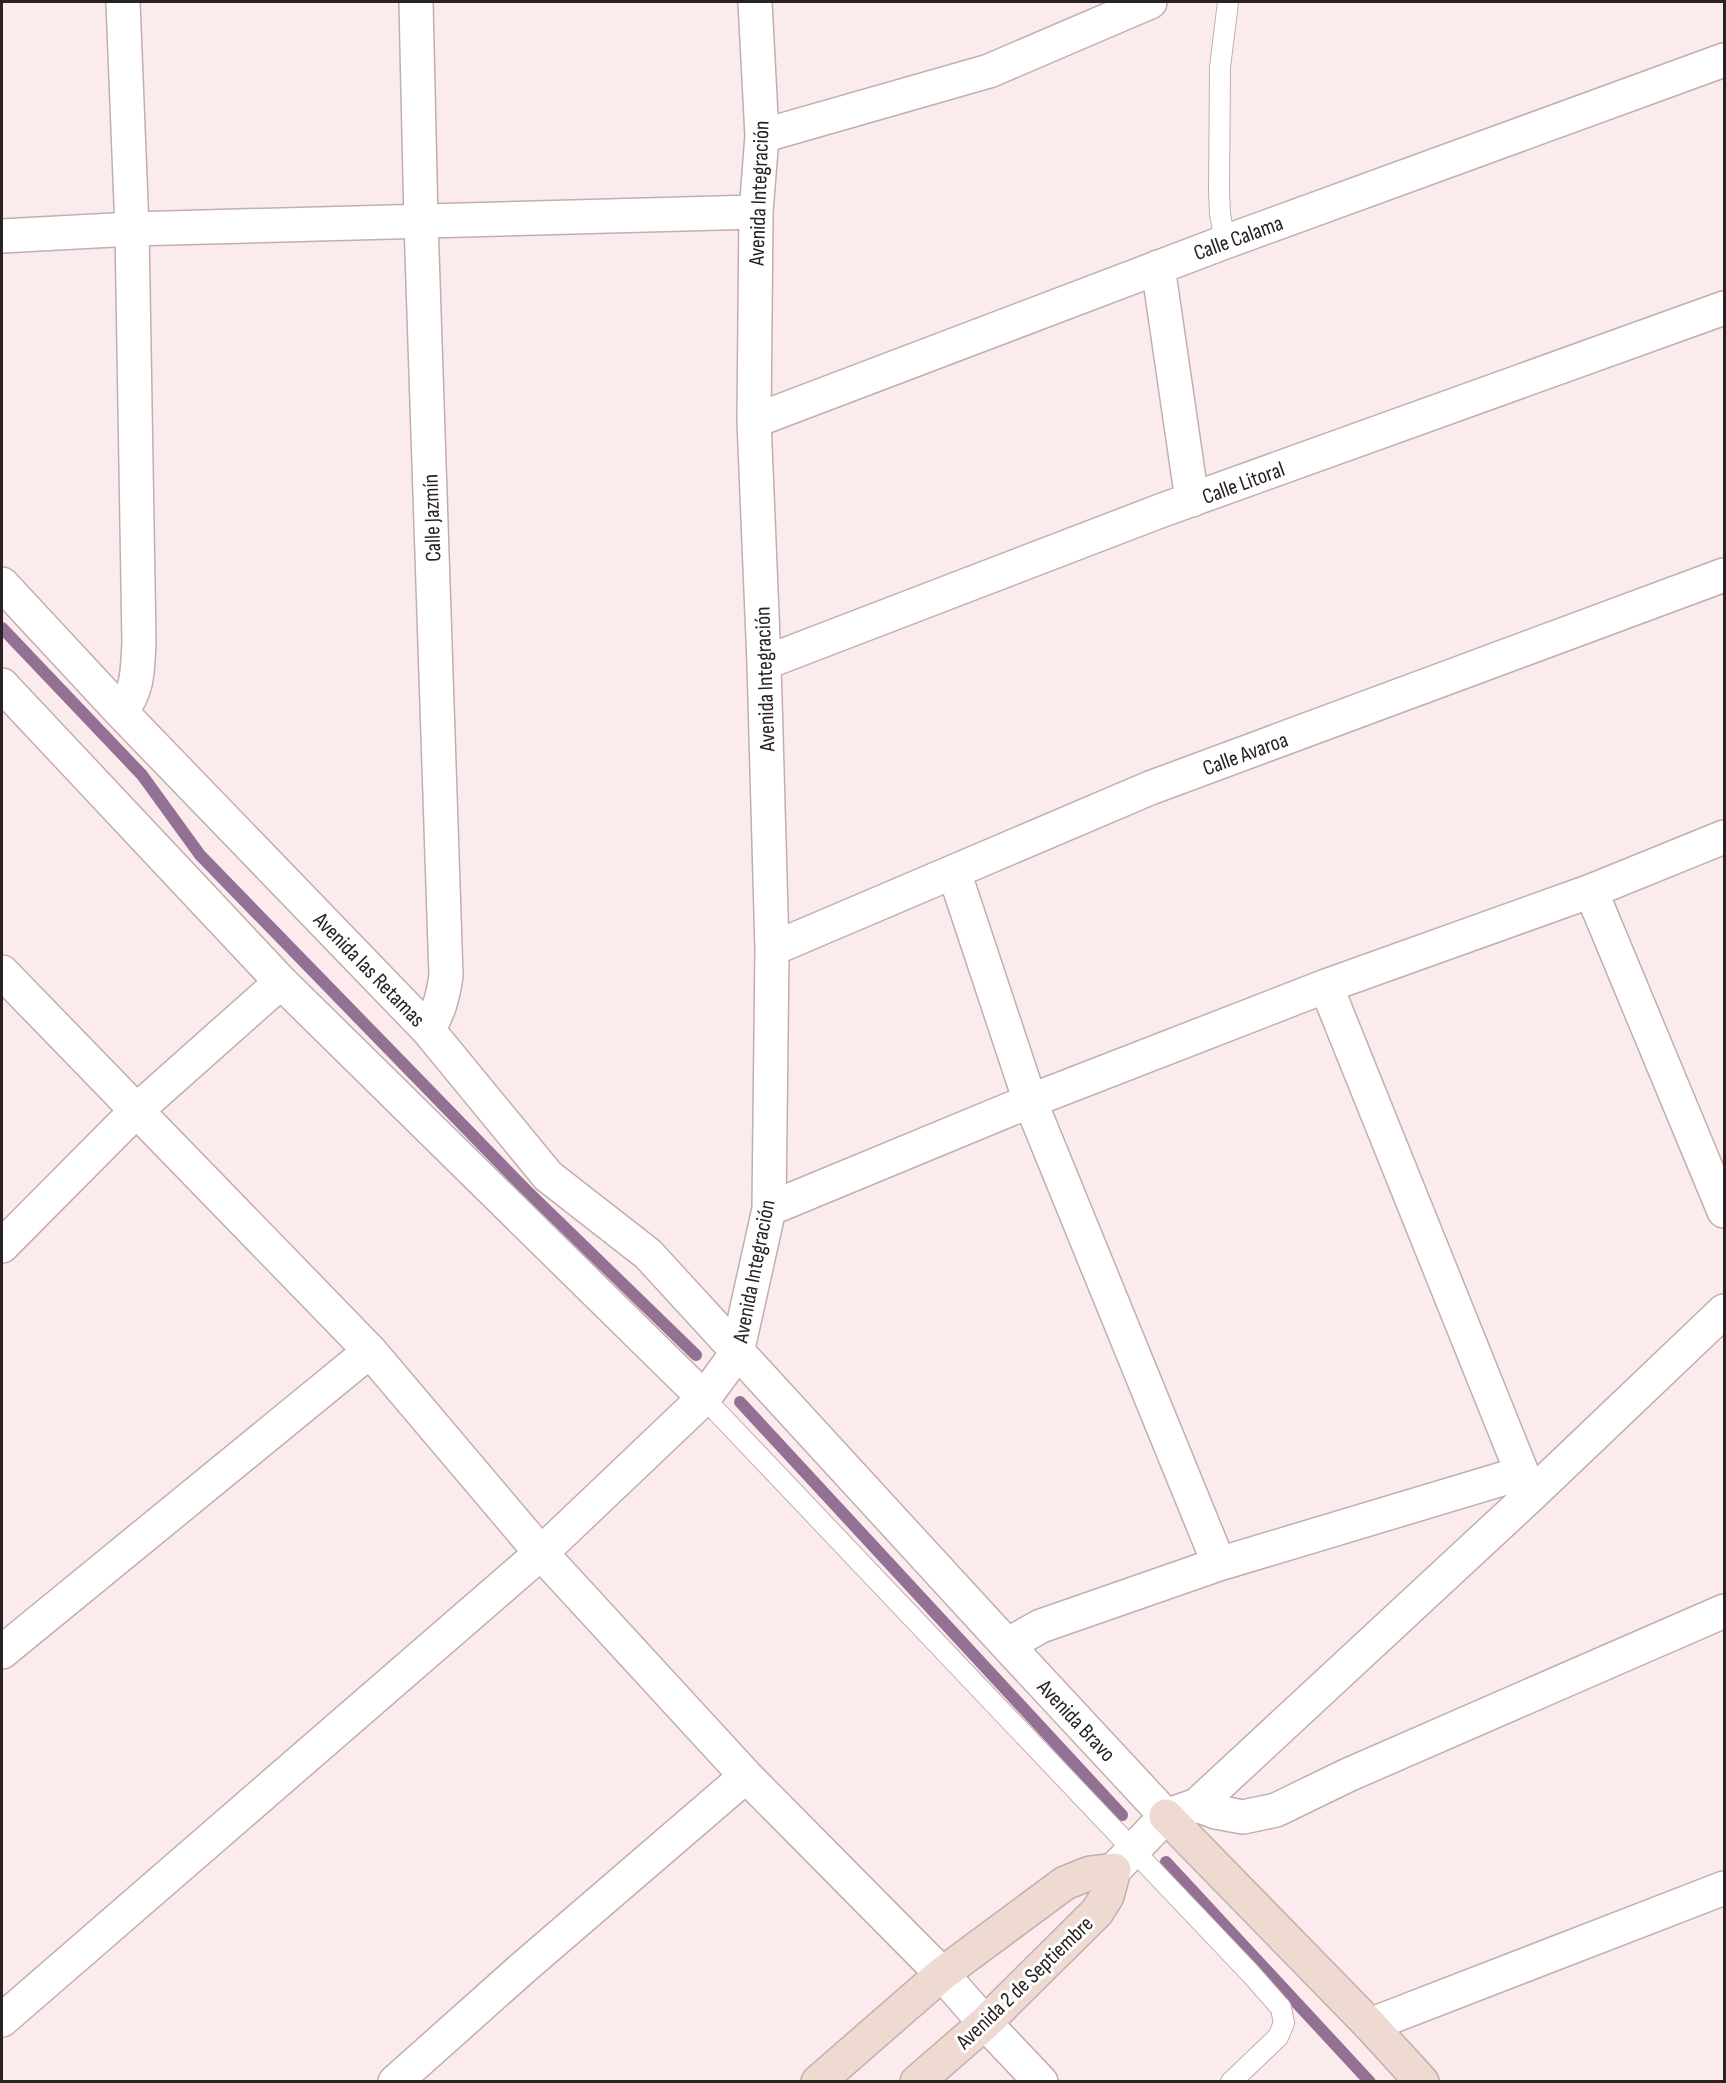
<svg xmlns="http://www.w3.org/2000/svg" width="1726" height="2083" font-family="'Sofia Sans Condensed',sans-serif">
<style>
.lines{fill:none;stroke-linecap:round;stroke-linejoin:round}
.stream{stroke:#937194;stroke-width:12}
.lane-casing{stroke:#c2aeae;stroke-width:22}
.street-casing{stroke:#c2aeae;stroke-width:36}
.secondary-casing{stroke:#c2aeae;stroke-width:36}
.lane{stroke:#fff;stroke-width:20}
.street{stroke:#fff;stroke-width:33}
.secondary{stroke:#eedad1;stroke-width:33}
.labels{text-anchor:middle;stroke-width:6;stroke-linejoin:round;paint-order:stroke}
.street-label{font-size:22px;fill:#2a2222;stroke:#fff}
</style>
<rect width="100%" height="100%" fill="#fcebec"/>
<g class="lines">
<path class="stream" d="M2,628L142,775L200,855L525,1189L696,1355
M740,1402L1122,1815
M1166,1862L1370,2082"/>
<g class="lane-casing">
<path id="lane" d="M1225,242L1220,214L1219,191L1220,67L1228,2
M704,1398L1251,1974L1281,2008L1284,2023L1278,2037L1231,2082"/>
</g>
<g class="street-casing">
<path id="street" d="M416,2L421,222L446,976C443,996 439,1012 428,1030
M762,136L989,71L1150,2
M2,236L132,229L756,212
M1158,267L1192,500
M754,421L1225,242L1724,60
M2,584L121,712L428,1030L548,1176L648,1254L1007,1645L1166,1816
M764,663L1160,511L1724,308
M2,685L281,982L704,1398
M121,712C139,688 137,672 139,643L132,229L123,2
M954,872L1030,1101L1219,1564
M1591,891L1724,1211
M772,949L1150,788L1724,575
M2,972L370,1351L541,1553L746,1776L942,1974L985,2023L1041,2082
M1326,986L1531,1495
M769,1209L1030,1101L1326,986L1591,891L1724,837
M2,1246L137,1110L281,982
M1007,1645L1041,1626L1219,1564L1522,1473
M2,1652L370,1351
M1197,1805L1216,1812L1243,1817L1276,1810L1348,1775L1724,1611
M1114,1870L1166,1816L1197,1805L1531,1495L1724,1311
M2,2020L541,1553L704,1398L737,1353L769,1209L772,949L764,663L754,421L756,212L762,136L755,2
M1370,2025L1724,1888
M395,2082L524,1967L746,1776"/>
</g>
<g class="secondary-casing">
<path id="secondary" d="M1166,1816L1370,2025L1422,2082
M818,2082L942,1974L1065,1883L1090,1873L1114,1870L1107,1896L1097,1912L985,2023L917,2082"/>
</g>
<use href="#lane" class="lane"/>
<use href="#street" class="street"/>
<use href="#secondary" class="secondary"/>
</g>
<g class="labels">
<g class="street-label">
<text transform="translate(758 193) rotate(-88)" y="8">Avenida Integración</text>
<text transform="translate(1238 237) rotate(-20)" y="8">Calle Calama</text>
<text transform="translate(1243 482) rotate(-20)" y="8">Calle Litoral</text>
<text transform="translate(431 518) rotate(-92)" y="8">Calle Jazmín</text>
<text transform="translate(764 679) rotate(-92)" y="8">Avenida Integración</text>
<text transform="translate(1245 753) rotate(-20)" y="8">Calle Avaroa</text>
<text transform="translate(370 969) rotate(46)" y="8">Avenida las Retamas</text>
<text transform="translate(753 1271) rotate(-79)" y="8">Avenida Integración</text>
<text transform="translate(1077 1720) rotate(47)" y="8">Avenida Bravo</text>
<text transform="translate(1024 1982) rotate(-44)" y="8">Avenida 2 de Septiembre</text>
</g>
</g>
<rect width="1726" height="2083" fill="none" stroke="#2a2222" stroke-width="6"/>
</svg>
